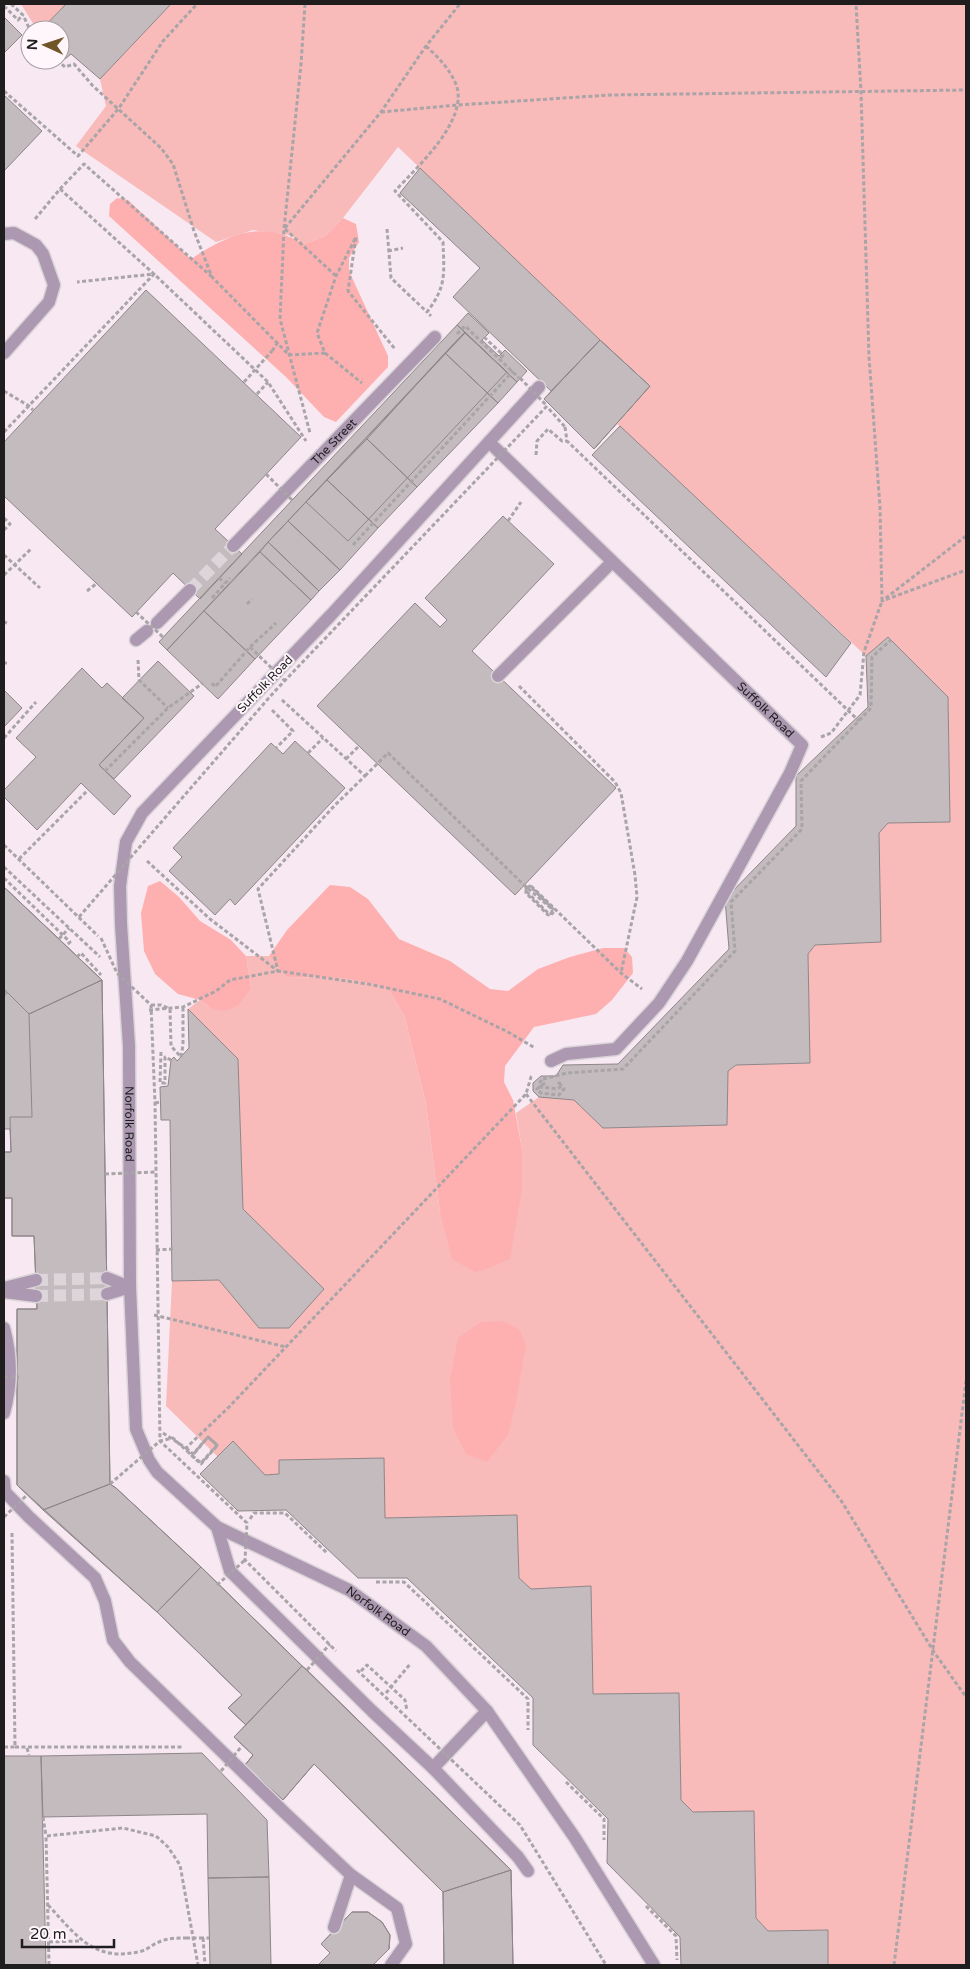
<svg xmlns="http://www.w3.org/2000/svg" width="970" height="1969" font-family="'Varela Round',sans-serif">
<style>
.built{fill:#f7e8f2;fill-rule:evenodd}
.green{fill:#f9baba}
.forest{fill:#feb0b0}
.building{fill:#c3bbbd;stroke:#8e8688}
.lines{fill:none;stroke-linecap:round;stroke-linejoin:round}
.minor-tunnel{stroke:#ddd5da;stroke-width:12;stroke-dasharray:12 6;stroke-linecap:butt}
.minor-casing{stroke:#dad3d8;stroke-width:15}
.path{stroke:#a9a4a7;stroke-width:3;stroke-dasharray:4 2.5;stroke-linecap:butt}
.minor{stroke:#ac98b0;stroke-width:12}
.path-bridge{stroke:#a9a4a7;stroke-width:3;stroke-dasharray:4 2.5;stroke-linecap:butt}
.labels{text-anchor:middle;stroke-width:4;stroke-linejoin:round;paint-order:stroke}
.street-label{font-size:12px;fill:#1f1d1e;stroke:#fef6fb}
</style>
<rect width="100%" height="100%" fill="#fef6fb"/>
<path class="built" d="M4,4H966V1965H4ZM30,30H60V60H30Z"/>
<path class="green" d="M21,4H66L41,30H37Z
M171,4H966V1965H828V1930L768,1931L756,1918L754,1811L693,1812L681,1800L678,1693L593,1694L591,1587L531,1589L519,1578L517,1516L385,1518L279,1460V1474L265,1475L218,1457L166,1406L172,1281L219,1280L260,1328H289L323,1289L243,1209L238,1059L188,1009L200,1000L212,1009L251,988L246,956H269L286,977L343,978L373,984L390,991L405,1018L426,1104L440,1212L522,1149L516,1113L539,1097L574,1100L604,1128L727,1125L728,1071L736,1065L810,1063L808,954L815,945L880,942L879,833L888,823L950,821L948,697L888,637L866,656L617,424L650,385L600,340L398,147L343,218L325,236L304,244L290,235L253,230L216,242L76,146L106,106L100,79Z"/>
<path class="forest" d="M117,198L128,200L191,259C229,234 262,219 304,244L325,236L343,218L356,224L359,242L349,258V271L388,356V367L336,422L324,417L286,377L109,216L110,204Z
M160,881L179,897L200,921L231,940L246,956L251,988L239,1005L225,1011L212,1009L200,1000L178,994L155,974L144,951L141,913L148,886Z
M330,885L350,887L368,899L399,939L450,961L490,989L508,991L538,969L570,957L603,948H624L632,957L633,973L612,1000L596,1014L534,1027L505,1066L504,1082L513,1100L522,1149V1189L510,1259L489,1268L475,1272L452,1259L440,1212L426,1104L405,1018L390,991L373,984L343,978L286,977L269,956L287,930Z
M503,1321L519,1329L526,1345L515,1407L508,1435L487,1462L466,1454L453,1428L450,1379L458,1338L481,1322Z"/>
<path class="building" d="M66,4H171L100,79L71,54L65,59L60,53V30H41Z
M4,17L22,35L4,53Z
M4,95L42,131L4,171Z
M420,168L600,340L551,391L453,297L480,268L400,193Z
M146,290L301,437L215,529L242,554L200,599L173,573L132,617L4,496V442Z
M468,313L489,333L482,340L499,356L505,350L527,371L517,382L457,325Z
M457,325L465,332L167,650L159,642L168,632Z
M465,332L517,382L498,403L445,353Z
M465,333L507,372L348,541L306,502Z
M600,340L650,386L594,449L544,399Z
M600,340L650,386L594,449L544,399Z
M445,353L498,403L417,487L367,439Z
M620,426L851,643L826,677L592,455Z
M367,439L417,487L378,528L327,480Z
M327,480L378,528L340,570L288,521Z
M503,516L554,564L472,651L616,788L515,895L317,706L415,603L440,627L447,620L425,598Z
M288,521L340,570L319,591L268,542Z
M268,542L319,591L311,600L260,552Z
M260,552L311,600L255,659L204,611Z
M204,611L255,659L218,699L167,650Z
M888,637L948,697L950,822L888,823L879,833L881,942L815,945L808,954L810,1063L736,1065L728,1071L727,1125L603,1128L574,1100L539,1097L533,1091V1083L541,1076H556L563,1065L618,1064L729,949L725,899L796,826V776L868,707L866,656Z
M158,661L194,696L114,779L99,765L144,718L122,698Z
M82,668L102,688L107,683L144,718L99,765L131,796L114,815L81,783L37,830L4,797V790L36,757L16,738Z
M4,690L22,708L4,727Z
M295,741L345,788L235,905L230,899L215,915L169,871L182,857L173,848L271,743L283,754Z
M4,887L59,939L102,980L29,1014L4,989Z
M4,887L102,980L110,1484L116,1488L201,1567L511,1870L513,1965H444L443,1892L314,1764L283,1800L245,1765L253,1755L234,1737L246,1725L228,1708L242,1695L157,1612L17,1485V1309H37L34,1236H12V1198H4V1152H11L10,1129H4Z
M102,980L110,1484L43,1510L17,1485V1309H37L34,1236H12V1198H4V1152H11L10,1117H32L29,1014Z
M188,1009L238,1059L243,1209L324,1289L289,1328H259L219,1280L172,1281L170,1120H161L160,1087L168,1086L171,1060L174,1057L177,1061L189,1048Z
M233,1441L265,1475L279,1474V1460L384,1458L385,1518L517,1515L519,1578L531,1589L591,1586L593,1694L679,1693L681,1800L693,1812L754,1811L756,1918L768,1931L828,1930V1965H681L680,1937L607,1863L608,1819L533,1745V1698L407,1578H358L286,1510L238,1511L200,1474Z
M110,1484L116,1488L201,1567L157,1612L43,1510Z
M201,1567L302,1666L246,1725L228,1708L242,1695L157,1612Z
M302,1666L307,1670L511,1870L443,1892L314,1764L283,1800L245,1765L253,1755L234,1737Z
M202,1753L267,1820L269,1877L208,1878L207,1814L43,1817L41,1756Z
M4,1756H41L46,1965H4Z
M511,1870L513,1965H444L443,1892Z
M269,1877L271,1965H210L208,1878Z
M352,1912H368L382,1922L390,1935L389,1949L373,1965H318L330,1953L321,1944Z
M352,1912H368L382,1922L390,1935L389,1949L373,1965H318L330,1953L321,1944Z"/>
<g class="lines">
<path class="minor-tunnel" d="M190,590L233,546
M36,1280L107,1278
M36,1296L107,1294"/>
<g class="minor-casing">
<g id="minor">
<path d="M4,234L14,233L36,245L43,254L54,285L49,302L4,353"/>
<path id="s1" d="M539,387L331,615L142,813L126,842L120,886L121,924L129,1046L130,1287L136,1429L149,1460L157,1472L217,1527L349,1590L426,1646L487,1711L575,1838L654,1965"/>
<path id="s2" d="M489,442L802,745L790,773L687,961L659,1003L616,1049L566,1054L551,1061"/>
<path id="s3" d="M233,546L435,337"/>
<path d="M157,623L190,590"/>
<path d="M136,640L147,631"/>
<path d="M498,676L612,562"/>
<path d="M107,1278L130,1287"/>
<path d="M4,1288L36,1280"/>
<path d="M4,1292L36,1296"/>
<path d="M107,1294L130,1287"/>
<path d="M4,1328C12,1357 12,1384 4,1413"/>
<path d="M4,1481L5,1492L29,1517L95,1578L105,1601L113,1640L130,1662L285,1813L351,1875L397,1908L406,1944L391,1965"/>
<path d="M217,1527L230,1571L372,1711L433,1768L518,1857L528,1871"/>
<path d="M433,1768L487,1711"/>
<path d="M334,1927L351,1875"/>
</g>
</g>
<path class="path" d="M11,4L23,15L30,30
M305,4L301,64L284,229L280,319L310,433
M4,6L18,20L23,15
M426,46C438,57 448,67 455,82C472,118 417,167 395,191L443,242C444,273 447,286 427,312L431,316
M57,60L65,67L74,64L93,86L161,148L173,164L194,231L212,277L289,355L325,353L317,333L336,276L356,237L348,291L395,349
M4,91L78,156L119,108L163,41L197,4
M381,112L458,105L610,95L966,90
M60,189L154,274L77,282
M35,219L60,189L84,164L211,276
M285,228L381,112L426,46L460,4
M285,229L336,276
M387,229L391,278L427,312
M388,251L403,248
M457,334L465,326L519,378
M484,337L503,355L500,359
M272,351L278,342
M325,353L362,383
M4,391L29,406L33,410
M257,394L268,382
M549,409L565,427
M4,432L154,274L268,382L306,441
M536,455L537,441L548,429L562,441H567
M4,518L10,524L4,530
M508,521L521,502
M966,536L882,601L966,570
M353,545L513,371
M4,555L40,588
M4,575L32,548
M219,578L225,583
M87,591L96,584
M212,598L230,578
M247,604L252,599
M4,622L7,623
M138,660L139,680L168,708
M4,663H7
M212,683L215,687L250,647L276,623
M519,686L615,782L621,793L635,875L637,897L621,973
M272,710L293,731L276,748
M821,737L831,733L860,695L864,652L882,601L880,507L869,357L861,92L856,4
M4,738L36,702
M308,753L323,738
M346,759L359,746
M105,771L168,708L203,683
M365,776L388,753L524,885L552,909V914L548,915L526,893V888L530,886L553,909V913L549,914L527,892L526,888L531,886L621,973L642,989
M4,845L98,936
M19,859L88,790
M147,861L210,919L278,971L258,889L335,805L365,776L281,699
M4,867L100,957
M4,878L70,942L66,946
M59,939L69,928
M77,957L81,953L101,975
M4,995L7,992
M170,1009L171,1046L181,1057L183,1045V1007
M149,1010L183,1007L216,991L230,980L278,971L368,984L440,999L508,1032L535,1048
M161,1052L160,1083H165V1057L171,1060
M542,1080L539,1083L541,1087L557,1089L562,1086L558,1082
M545,1083L537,1089L541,1093L559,1095L564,1089L558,1081
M526,1094L842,1502L934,1652L966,1697
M155,1103L160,1102
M156,1250L173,1249
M154,1315L286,1347
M163,1433L186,1448L229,1407L526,1094L531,1077L533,1075
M186,1448L193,1454L208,1437L217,1445L216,1447L201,1464L192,1456L208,1437L217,1445L201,1463L188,1452
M250,1519L254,1513H285L327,1553
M376,1582H404L528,1699V1730
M361,1671L367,1665L405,1700L407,1711
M386,1693L411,1663
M4,1747H15L12,1533
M15,1747H184
M27,1748L29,1755
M566,1782L604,1819V1840
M43,1817L46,1836
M48,1905C77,1936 94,1963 142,1951C148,1949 153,1944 159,1942C167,1938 177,1938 186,1938
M646,1906L676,1936L677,1960
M200,1938H209
M203,1938L205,1965
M49,1942L80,1941
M49,1965L46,1836L123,1828L156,1836L168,1847L180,1865L198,1965
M894,1965L966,1381"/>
<use href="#minor" class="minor"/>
<path class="path-bridge" d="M244,382L272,351
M565,427L567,441L859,721
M266,474L292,500
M136,612L164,638
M250,647L285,681
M79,917L274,692L547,406L520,378
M101,938L117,973L151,1005L155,1103L160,1441L247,1523L245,1560L336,1651
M151,1005H161L170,1009
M543,1079L567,1073L623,1069L735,951L731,902L802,829L801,781L871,708L872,657L891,640
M105,1174L155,1172
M4,1377H19
M110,1484L160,1441L173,1438L188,1452
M4,1517L28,1494
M217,1585L245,1560
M307,1670L330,1644
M357,1670L520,1825L606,1965
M221,1771L242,1746
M186,1938H200"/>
</g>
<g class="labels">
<g class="street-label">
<text dy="4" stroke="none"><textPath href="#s3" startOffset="145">The Street</textPath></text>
<text transform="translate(265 684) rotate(-46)" y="4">Suffolk Road</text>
<text dy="4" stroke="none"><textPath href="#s2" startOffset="385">Suffolk Road</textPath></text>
<text dy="4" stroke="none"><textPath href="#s1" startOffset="898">Norfolk Road</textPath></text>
<text dy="4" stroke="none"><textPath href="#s1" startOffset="1515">Norfolk Road</textPath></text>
</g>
</g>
<rect width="970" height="1969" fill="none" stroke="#1f1d1e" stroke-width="10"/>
<g transform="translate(45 45) rotate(273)"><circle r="24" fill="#fef6fb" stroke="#a59fa3"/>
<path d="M0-4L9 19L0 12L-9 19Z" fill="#715528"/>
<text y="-8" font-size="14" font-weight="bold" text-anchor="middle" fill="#1f1d1e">N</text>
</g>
<path d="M22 1939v8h92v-8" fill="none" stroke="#1f1d1e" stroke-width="2.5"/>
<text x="30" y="1939" font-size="15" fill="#1f1d1e" stroke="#fef6fb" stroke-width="4" paint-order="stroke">20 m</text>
</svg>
